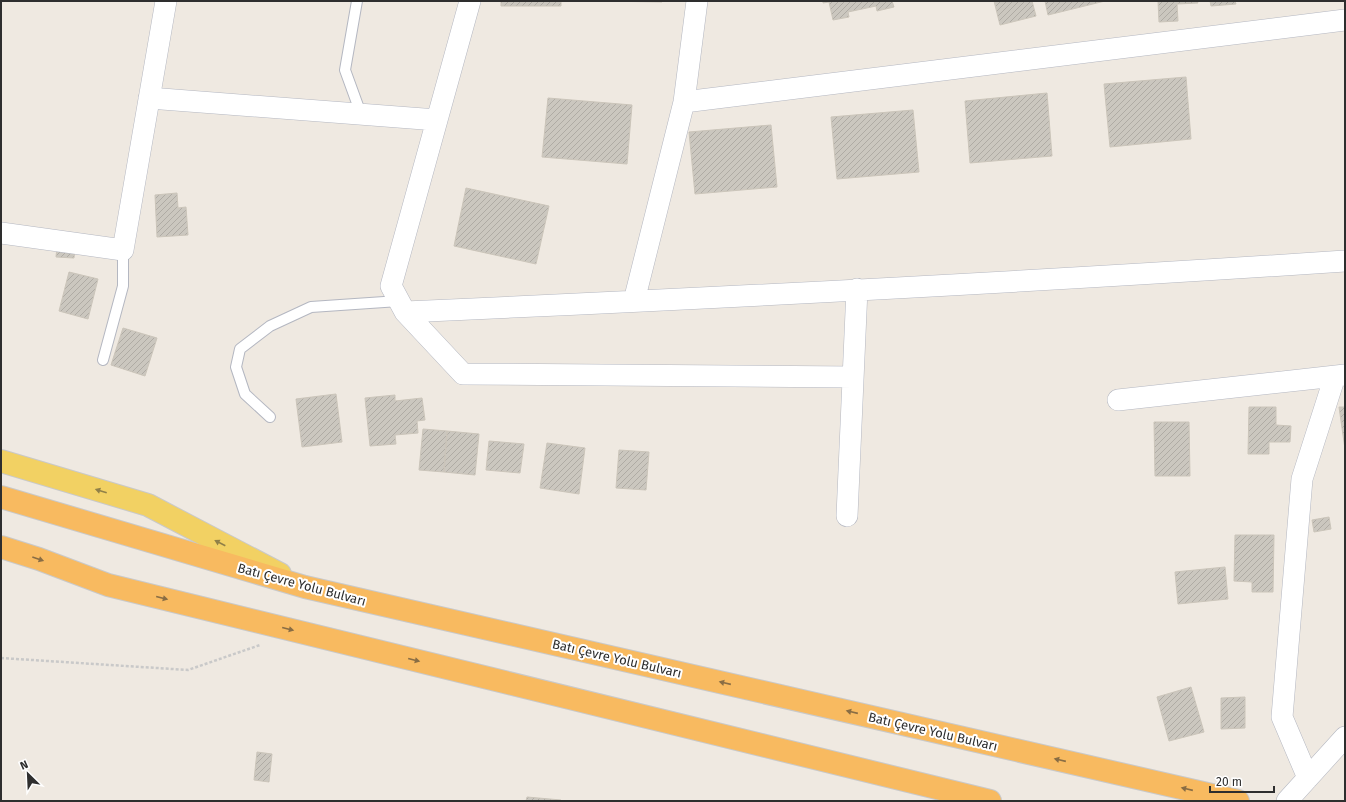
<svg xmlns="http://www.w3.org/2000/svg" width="1346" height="802" font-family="'Fira Sans',sans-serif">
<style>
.building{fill:url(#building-hatch);stroke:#cbc5ba}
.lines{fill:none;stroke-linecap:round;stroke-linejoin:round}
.service-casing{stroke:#b4b7c1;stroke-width:12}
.minor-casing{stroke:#b4b7c1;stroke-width:22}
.primary-casing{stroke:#c9c9c9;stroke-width:24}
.trunk-casing{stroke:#c9c9c9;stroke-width:24}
.path{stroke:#c9c9c9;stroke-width:2.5;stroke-dasharray:3 2;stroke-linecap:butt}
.service{stroke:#fff;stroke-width:10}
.minor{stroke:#fff;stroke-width:21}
.primary{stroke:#f2d163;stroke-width:22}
.trunk{stroke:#f8ba60;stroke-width:22}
.oneway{fill:#908048}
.oneway2{fill:#896d44}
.labels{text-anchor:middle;stroke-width:4;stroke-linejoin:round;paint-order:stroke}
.street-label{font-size:13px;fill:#2e2e2e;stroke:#fff}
</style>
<defs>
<pattern id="building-hatch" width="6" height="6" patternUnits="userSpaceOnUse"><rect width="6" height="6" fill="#cbc7bf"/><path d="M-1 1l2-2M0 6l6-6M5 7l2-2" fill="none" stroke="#afaba4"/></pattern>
</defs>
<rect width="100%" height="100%" fill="#efe9e1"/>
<path class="building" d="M501,1H561V6H501Z
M602,1H662V2Z
M823,1H892L894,7L877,11L876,6L848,12L849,17L833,20L829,2L823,3Z
M994,1H1032L1036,16L1000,25Z
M1045,1H1105L1048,15Z
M1158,1H1197L1198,3L1177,4L1178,21L1159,22Z
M1210,1H1235L1236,4L1211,6Z
M1186,77L1191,139L1110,147L1104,84Z
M1047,93L1052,156L970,163L965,101Z
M548,98L632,105L627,164L542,157Z
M913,110L919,172L837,179L831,117Z
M771,125L777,187L695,194L689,132Z
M466,188L549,206L536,264L454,246Z
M177,193L178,208L186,207L188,235L157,237L155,195Z
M57,246L75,248L74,258L56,257Z
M69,272L98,279L88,319L59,311Z
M123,328L157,338L145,376L111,365Z
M336,394L342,442L302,447L296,399Z
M395,395V401L422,398L425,420L417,421L418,433L395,435L396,444L370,446L365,398Z
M1249,407H1276V425L1291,426L1290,442H1269V454H1248Z
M1339,407H1345V449Z
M1154,422H1189L1190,476H1155Z
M423,429L447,431L444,472L419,470Z
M447,431L479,434L475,475L444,472Z
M489,441L524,444L520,473L486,470Z
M547,443L585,448L579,494L540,488Z
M619,450L649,452L646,490L616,488Z
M1329,517L1331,529L1314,532L1312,520Z
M1235,535H1274L1273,592H1252V582L1234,581Z
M1225,567L1228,599L1178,604L1175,572Z
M1191,687L1204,732L1169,741L1157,697Z
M1245,697V728L1221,729V698Z
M257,752L272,754L269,782L254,780Z
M527,797L561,800V801H526Z"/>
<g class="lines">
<g class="service-casing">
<path id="service" d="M357,1L345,70L361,114
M103,360L123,286V250
M270,417L245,394L236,367L240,349L270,326L311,307L399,301"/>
</g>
<g class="minor-casing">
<path id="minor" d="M470,1L391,286L405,312L463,374L853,377
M149,98L437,120
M684,102L1345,20
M1,233L123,250L166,1
M634,301L684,102L697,1
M405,312C719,298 1032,282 1345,261
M1118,400L1345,375
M847,516L857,289
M1308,778L1282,717L1302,479L1335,376
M1287,801L1345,737"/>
</g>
<g class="primary-casing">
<path id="primary" d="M1,461L148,505L280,574"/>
</g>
<g class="trunk-casing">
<path id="trunk" d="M1,497L305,587L1238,801
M1,547L39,559L108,585L990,801"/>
</g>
<path class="path" d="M1,658L188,670L260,645"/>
<use href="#service" class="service"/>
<use href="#minor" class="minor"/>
<use href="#primary" class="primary"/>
<use href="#trunk" class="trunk"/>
</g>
<defs><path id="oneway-solid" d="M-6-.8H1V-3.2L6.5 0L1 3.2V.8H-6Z"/></defs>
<g class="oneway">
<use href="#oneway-solid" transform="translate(101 491) rotate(-163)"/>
<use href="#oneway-solid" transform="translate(220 543) rotate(-153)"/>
</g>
<g class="oneway2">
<use href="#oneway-solid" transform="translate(38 559) rotate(19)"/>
<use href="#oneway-solid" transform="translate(162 598) rotate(14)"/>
<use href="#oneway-solid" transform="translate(288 629) rotate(14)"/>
<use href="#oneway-solid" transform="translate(414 660) rotate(14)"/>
<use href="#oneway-solid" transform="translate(725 683) rotate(-167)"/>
<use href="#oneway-solid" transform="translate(852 712) rotate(-167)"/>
<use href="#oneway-solid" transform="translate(1060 760) rotate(-167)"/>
<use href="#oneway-solid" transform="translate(1187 789) rotate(-167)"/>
</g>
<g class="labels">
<g class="street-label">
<text transform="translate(302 584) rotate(15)" y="5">Batı Çevre Yolu Bulvarı</text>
<text transform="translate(617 658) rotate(13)" y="5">Batı Çevre Yolu Bulvarı</text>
<text transform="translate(933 731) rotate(13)" y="5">Batı Çevre Yolu Bulvarı</text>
</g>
</g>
<rect width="1346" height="802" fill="none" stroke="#2e2e2e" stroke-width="4"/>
<g transform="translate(28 774) rotate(336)" stroke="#ffffff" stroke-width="3" paint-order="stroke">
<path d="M0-3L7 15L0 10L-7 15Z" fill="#2e2e2e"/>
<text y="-6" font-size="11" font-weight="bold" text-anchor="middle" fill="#2e2e2e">N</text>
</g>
<path d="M1210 786v6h64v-6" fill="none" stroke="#2e2e2e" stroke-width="2"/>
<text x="1216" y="786" font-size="12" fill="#2e2e2e" stroke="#ffffff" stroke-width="3" paint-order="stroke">20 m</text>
</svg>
